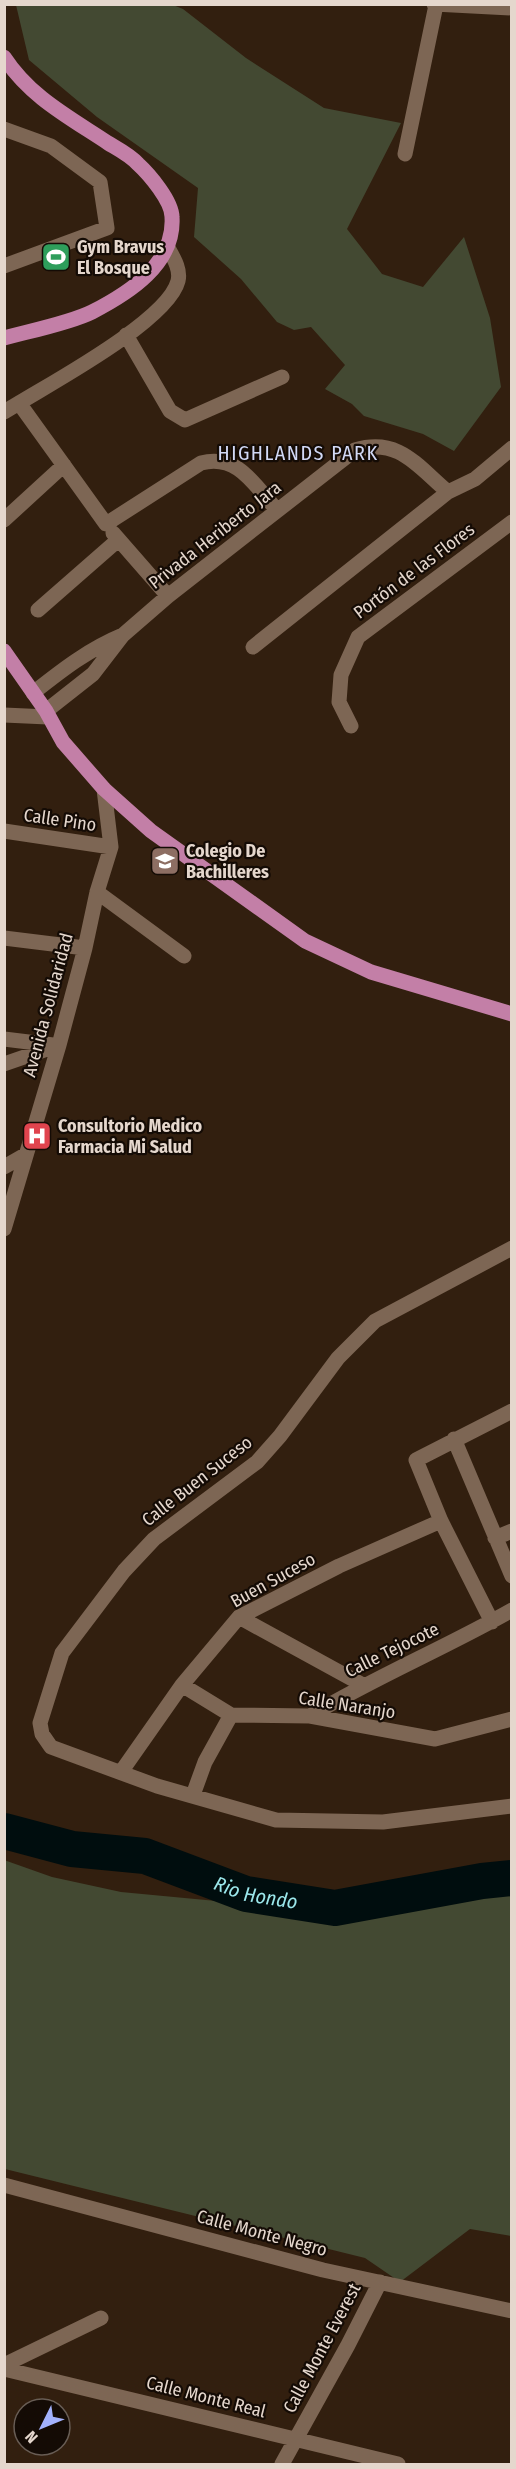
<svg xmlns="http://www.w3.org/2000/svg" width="516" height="2469" font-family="'Fira Sans Condensed',sans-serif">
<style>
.green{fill:#434932}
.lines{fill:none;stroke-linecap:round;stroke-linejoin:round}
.river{stroke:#000d0e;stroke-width:36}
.minor{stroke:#7d6654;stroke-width:15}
.major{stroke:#c37fa7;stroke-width:15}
.labels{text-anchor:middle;stroke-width:4.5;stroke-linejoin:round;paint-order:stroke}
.poi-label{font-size:18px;font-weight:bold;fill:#e5d7cd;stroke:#140b05;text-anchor:start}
.street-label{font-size:18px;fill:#e5d7cd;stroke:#140b05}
.neighbourhood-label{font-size:20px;letter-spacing:1.5px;fill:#d2d9f6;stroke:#140b05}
.water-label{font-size:20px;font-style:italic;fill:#9be7eb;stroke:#140b05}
</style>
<rect width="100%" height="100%" fill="#321f0f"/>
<path class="green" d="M16,5H173L183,9L246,58L324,108L401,123L347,229L382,274L423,287L464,237L490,318L501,387L454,451L423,434L364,416L352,404L325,389L345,365L311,327L294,330L277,322L241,279L194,237L198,188L97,117L29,60Z
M4,1860L52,1877L121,1892L364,1915L418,1902L511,1890V2236L470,2229L400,2282L365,2258L5,2169Z"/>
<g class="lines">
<path class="river" id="s1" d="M4,1831L72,1849L145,1856L246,1894L335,1908L482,1881L512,1878"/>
<path class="minor" d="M434,4L512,8
M4,129L51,146L100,182L107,228L4,266
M405,154L436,5
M167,246C173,257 181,269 178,281C168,320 55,381 19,403L106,524L201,463C238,453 255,486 277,510
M126,335L170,411L185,420L282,377
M4,412L19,403
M4,520L64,465
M113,533L168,596
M38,610L118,540
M253,647L448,492
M33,693C62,670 89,649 123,635
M46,711L93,674L123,635L168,596L355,450C399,437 417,466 448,492L475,479L512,448
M4,715L48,717
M351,726L339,702L341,675L358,637L512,522
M4,831L111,847
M97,892L184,956
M4,938L85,948
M4,1039L53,1045
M4,1064L59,1045
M4,1167L25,1155
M4,1229L59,1045L85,948L97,892L111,847L104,789
M512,1248L375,1321L338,1358L280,1436L257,1462L154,1539L124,1571L62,1653L40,1723L42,1734L51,1747L157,1786L276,1820L383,1822L512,1806
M454,1439L512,1576
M495,1538L512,1531
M239,1617L363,1685
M492,1622L441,1521L416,1460L512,1411
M182,1685L231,1715L310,1716L435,1739L512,1719
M310,1716C375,1677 445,1648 512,1610
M121,1772L182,1685L239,1617L339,1566L441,1521
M193,1795L205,1762L231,1715
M4,2185L323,2270L512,2311
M4,2365L101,2318
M4,2369L398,2464
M282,2464L348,2345L380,2282"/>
<path class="major" d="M4,57C30,97 69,117 108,143C118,149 130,155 138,164C149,174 172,201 172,217C175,264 129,293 92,312C70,323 30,331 4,338
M4,651L46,711L63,742L104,789L151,831L305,941L371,972L512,1014"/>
</g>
<defs>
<g id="stadium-square" transform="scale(1.5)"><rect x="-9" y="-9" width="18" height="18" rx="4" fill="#2e9e5b" stroke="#140b05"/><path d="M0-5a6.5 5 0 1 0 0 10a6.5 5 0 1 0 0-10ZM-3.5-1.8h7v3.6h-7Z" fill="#fff"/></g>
<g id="school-square" transform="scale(1.5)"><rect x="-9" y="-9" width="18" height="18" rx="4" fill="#8d6e63" stroke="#140b05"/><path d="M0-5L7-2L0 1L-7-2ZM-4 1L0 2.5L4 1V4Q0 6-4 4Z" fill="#fff"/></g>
<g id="hospital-square" transform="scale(1.5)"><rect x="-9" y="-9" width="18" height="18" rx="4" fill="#e0444e" stroke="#140b05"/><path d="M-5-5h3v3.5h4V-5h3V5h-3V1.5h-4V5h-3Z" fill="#fff"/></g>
</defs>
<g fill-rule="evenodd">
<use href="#stadium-square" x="56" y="257"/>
<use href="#school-square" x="165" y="861"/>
<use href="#hospital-square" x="37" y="1136"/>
</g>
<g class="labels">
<g class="poi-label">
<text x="77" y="253">Gym Bravus<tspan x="77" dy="21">El Bosque</tspan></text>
<text x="186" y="857">Colegio De<tspan x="186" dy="21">Bachilleres</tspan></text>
<text x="58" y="1132">Consultorio Medico<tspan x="58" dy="21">Farmacia Mi Salud</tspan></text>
</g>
<g class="street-label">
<text transform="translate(215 535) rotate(-38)" y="6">Privada Heriberto Jara</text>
<text transform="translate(414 571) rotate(-37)" y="6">Portón de las Flores</text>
<text transform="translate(60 820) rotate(8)" y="6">Calle Pino</text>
<text transform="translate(48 1005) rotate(-75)" y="6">Avenida Solidaridad</text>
<text transform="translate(197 1481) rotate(-38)" y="6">Calle Buen Suceso</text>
<text transform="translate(273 1580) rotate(-29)" y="6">Buen Suceso</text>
<text transform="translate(392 1650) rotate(-26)" y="6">Calle Tejocote</text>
<text transform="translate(347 1705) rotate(9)" y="6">Calle Naranjo</text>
<text transform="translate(262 2233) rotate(15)" y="6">Calle Monte Negro</text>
<text transform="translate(322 2348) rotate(-62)" y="6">Calle Monte Everest</text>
<text transform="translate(206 2397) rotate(14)" y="6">Calle Monte Real</text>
</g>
<g class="neighbourhood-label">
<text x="298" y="460">HIGHLANDS PARK</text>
</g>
<g class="water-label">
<text dy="7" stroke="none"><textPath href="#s1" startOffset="261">Rio Hondo</textPath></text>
</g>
</g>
<rect width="516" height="2469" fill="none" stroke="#e5d7cd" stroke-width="12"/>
<g transform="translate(42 2427) rotate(227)"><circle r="28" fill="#140b05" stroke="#685d55" stroke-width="1.5"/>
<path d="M0-4.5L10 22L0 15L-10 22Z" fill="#a3b2fd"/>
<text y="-9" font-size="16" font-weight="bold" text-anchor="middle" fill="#e5d7cd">N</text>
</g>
</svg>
